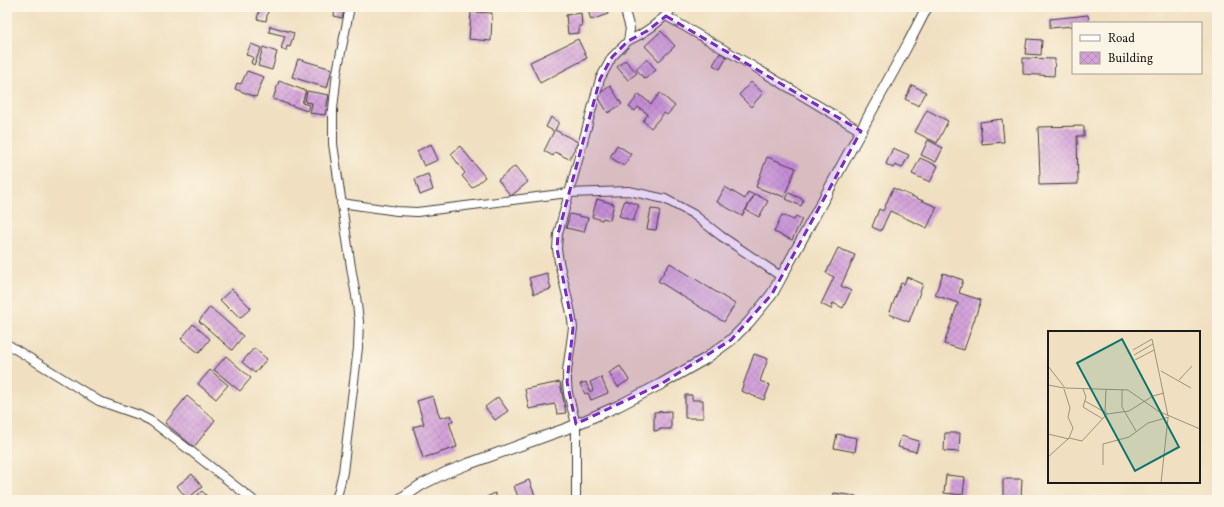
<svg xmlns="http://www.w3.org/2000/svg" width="1224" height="507" font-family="Vollkorn,serif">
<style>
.building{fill:url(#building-cross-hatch)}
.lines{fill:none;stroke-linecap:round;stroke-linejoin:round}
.minor-casing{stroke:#3c3935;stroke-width:10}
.tertiary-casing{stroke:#3c3935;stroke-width:12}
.minor{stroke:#fff;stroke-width:8}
.tertiary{stroke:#fff;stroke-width:10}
.marked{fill:#7b2cbf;fill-opacity:0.2;stroke:#7b2cbf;stroke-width:3;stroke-dasharray:8 5;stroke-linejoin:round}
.inset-road{fill:none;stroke:#9b927f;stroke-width:1}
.view{fill:#0f766e;fill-opacity:0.15;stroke:#0f766e;stroke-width:2}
.inset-edge{fill:none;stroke:#1c1c1c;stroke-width:2}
</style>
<defs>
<pattern id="building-cross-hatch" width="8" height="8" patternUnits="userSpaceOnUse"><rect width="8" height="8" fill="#d3a2da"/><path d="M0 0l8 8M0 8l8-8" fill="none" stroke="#b58bba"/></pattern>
</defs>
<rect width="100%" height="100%" fill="#fcf5e5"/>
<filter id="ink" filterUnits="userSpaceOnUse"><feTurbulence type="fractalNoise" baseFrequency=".025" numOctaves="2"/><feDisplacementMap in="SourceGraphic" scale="8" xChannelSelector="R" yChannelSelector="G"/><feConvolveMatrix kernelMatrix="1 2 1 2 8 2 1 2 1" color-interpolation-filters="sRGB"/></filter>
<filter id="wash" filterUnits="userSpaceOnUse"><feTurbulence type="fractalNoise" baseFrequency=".012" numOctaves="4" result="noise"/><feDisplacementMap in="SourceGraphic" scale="16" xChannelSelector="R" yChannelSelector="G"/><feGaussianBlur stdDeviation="0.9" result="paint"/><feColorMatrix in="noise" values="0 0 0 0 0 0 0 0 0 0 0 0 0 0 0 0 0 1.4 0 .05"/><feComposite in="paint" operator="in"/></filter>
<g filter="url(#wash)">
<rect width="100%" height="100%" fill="#f0e0c1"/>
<g id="blocks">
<path class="building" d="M335,7H345L342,18L334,16Z
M587,7H606L608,14L591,20Z
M260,8L268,11L266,21L257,19Z
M471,12L492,13L491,41L469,39Z
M581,13L582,26H579V33L568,34L566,15Z
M1088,15L1089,23H1073V26L1050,28V19Z
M270,26L294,33L290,47L287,46L286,51L281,49L285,36L269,32Z
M661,31L675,46L659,61L645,46Z
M578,39L587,58L540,83L530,62Z
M1027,39L1042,40L1041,55L1025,54Z
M251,44L261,48L254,65L251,63L253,57L246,55Z
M263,47L277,52L272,70L258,66Z
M720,53L727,57L720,69L713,65Z
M1023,58L1055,59L1054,76L1023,74Z
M298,59L332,69L327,88L292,77Z
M647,59L656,70L645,79L636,69Z
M625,60L637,73L628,80L617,67Z
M247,71L264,77L256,97L235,89L237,83L241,84Z
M279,81L306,91L302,103L309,105L307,111L273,99Z
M751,82L763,93L751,107L739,95Z
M912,85L926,92L919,106L905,99Z
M610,86L622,104L608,113L597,95Z
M307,91L329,95L325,115L310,113L312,103L305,102Z
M660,93L675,106L667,115L664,113L651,128L643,121L648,114L638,107L635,111L629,107L639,94L651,104Z
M927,110L948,121L937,143L915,132Z
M551,117L559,122L555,130L578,142L569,159L555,152L553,156L544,151L554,131L546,127Z
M1002,119L1004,142L982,144L980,122Z
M1084,126V136H1077L1078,184L1039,185V175H1040L1038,127Z
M928,140L943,148L936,162L921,155Z
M431,144L438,160L424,166L417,151Z
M617,145L631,154L624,166L610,157Z
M460,146L485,177L472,188L462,176L465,173L451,154Z
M893,148L909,155L902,168L895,165L893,168L886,164Z
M767,157L796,168L784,197L777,194V195L756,187Z
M920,158L938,166L930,182L912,174Z
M515,166L528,182L511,196L498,180Z
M428,174L433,190L420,195L415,179Z
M725,187L745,199L748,192L754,195L742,216L717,202Z
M893,188L937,207L927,228L890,211L881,231L872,227L879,209L883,211Z
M789,193L804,200L801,206L786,199Z
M755,194L768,201L759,217L746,210Z
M597,199L614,204L610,220L603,218L602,220L592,217Z
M625,200L639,205L633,221L619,216Z
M651,209L660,210L656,230L647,229Z
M570,214L588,218L584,232L566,228Z
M782,215L794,220L796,216L802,219L792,240L774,232Z
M838,248L855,255L841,286L851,291L843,308L833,303L831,309L821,304L834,277L826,273Z
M670,263L735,304L724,322L658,281Z
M547,273L551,289L534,294L529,278Z
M943,273L963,280L959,293L981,300L964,350L944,344L958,303L935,295Z
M907,277L923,284L909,322L889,314L901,283L904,284Z
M232,289L251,308L240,318L231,309L230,310L220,300Z
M210,307L243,336L232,350L199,321Z
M193,324L210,339L199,353L181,339Z
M254,348L267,359L255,373L242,362Z
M754,354L768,359L760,381L770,385L764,400L741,391Z
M226,356L251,378L240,391L214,370Z
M620,366L629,380L618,387L609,373Z
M210,370L228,385L216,399L198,384Z
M601,377L608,393L591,400L588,393L585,394L580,384L586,382L590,392L593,390L590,382Z
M560,382L566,413L557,414L555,404L529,409L525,389Z
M685,395H692V400H703V418H685Z
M187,396L215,420L194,447L165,423Z
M433,396L440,418L451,415L453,421L449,422L457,447L423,458L413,427L424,424L417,401Z
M498,397L508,411L495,420L485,407Z
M671,411V429H660V430L654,431V412Z
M945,433H960L959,452L944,451Z
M837,434L857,438L855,452L834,448Z
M901,436L919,441L916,452L898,447Z
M192,474L202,487L187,499L177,486Z
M946,475L965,477L963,495L944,493Z
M1003,479H1022L1021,498H1003Z
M529,480L536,498L531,500H519L514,486Z
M202,491L211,500H192Z
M495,493L498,500H480Z
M834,493L856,496V500H833Z"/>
</g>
</g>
<g filter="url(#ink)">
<use href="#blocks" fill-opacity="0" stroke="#3c3935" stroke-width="1"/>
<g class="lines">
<g class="minor-casing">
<path id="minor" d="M666,16L751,65L861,131
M628,41C646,33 661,21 674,7
M341,203L397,211L417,212L568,193L629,191L665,199L693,214L721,236L782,277
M7,344L99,401L139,415L151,421L192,452L253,500
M335,500L338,493L343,472L358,348L359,321L356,296L351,267L333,144V109L337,72L350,7
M576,500V424L568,393L567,382V371L573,328L571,313L559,262L557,249L558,234L600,79L612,57L628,41L630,29L624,7"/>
</g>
<g class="tertiary-casing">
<path id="tertiary" d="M399,500L421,485L445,473L468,464L568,428L618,406L661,384L705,359L731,340L749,322L772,294L908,44L927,7"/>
</g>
<use href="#minor" class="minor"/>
<use href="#tertiary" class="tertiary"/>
</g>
</g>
<path class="marked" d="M666,16L861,131L772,294L731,340L661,384L576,424L567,382L573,328L557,249L558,234L600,79L612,57L628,41L647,31Z"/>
<g transform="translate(1048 331)">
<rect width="152" height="152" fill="#f0e0c1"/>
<path class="inset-road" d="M85,19L104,8L120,85M86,24L105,13M87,29L106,19M0,35L17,57L80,59L110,80L152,98M113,40L143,57M131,49L144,35M0,54L16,57M35,58L38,66L35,76L55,88M74,58V76L88,100M37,70L60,83M57,81L58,58M0,103L21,108M21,107L34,110L59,83L81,80L105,65L116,62M0,126L21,107L25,97L20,86L22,77L16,58M55,134V113L81,106L100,92L121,86M113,152L120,87"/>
<path class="view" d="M74,8L131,116L87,140L29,32Z"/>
<rect width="152" height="152" class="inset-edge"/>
</g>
<rect width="1224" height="507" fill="none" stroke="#fcf5e5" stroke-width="24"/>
<rect x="1072" y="22" width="130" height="52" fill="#fcf5e5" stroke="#a29e95"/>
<rect x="1080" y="35" width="20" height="6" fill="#ffffff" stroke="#a29e95"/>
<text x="1108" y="42" font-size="12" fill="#1c1c1c">Road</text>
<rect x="1080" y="52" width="20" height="12" fill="url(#building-cross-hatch)" stroke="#a29e95"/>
<text x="1108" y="62" font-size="12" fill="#1c1c1c">Building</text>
</svg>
